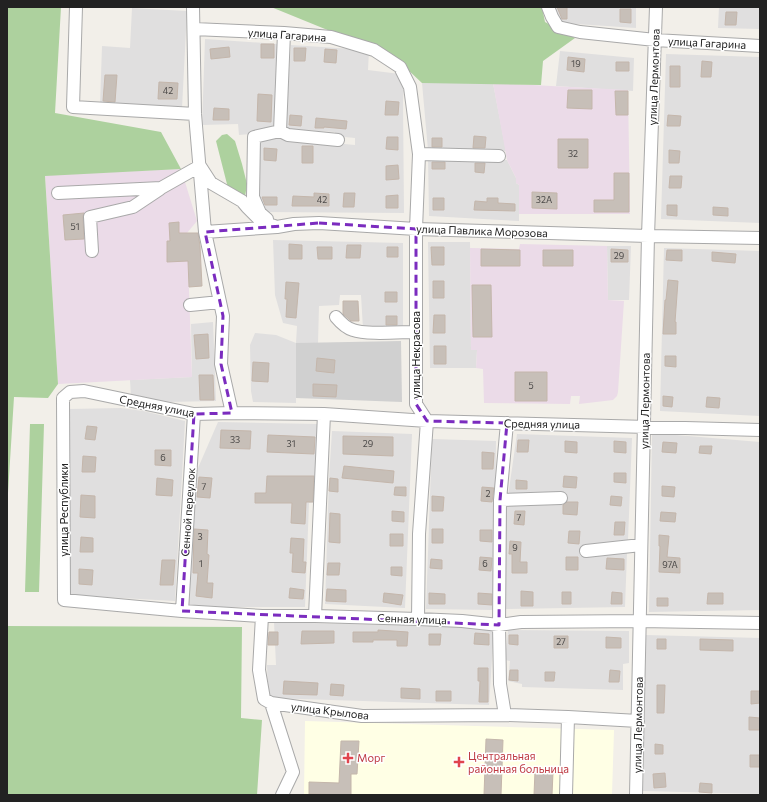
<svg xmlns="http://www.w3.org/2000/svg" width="767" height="802" font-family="Commissioner,sans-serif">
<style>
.residential{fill:#e0dfdf}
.industrial{fill:#ebdbe8}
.education{fill:#ffffe5}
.religious{fill:#d0d0d0}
.forest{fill:#add19e}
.building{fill:#c7bfb8;stroke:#c4b6ab}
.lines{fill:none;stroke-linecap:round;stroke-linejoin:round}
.minor-casing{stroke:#a9a9a9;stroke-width:14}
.minor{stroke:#fff;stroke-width:12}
.marked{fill:none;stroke:#7b2cbf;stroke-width:3;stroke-dasharray:8 5;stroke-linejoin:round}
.health-dot{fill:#e0444e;stroke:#fff;stroke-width:1.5}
.labels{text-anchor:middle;stroke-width:3;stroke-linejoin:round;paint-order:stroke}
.number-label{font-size:9px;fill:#4b4948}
.street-label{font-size:11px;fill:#222;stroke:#fff}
.health-label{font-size:11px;fill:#be3a42;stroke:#fff;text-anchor:start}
</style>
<rect width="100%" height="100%" fill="#f2efe9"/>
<path class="residential" d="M554,7H636V28L561,23Z
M719,7H760V29L718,28Z
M132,8L187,11L182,108L100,105L102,46L130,48Z
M205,39L278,44L276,123L263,133L239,135L238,124L202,125Z
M291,45L369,50L368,70L400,74L404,82L403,101L404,213L264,212L255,193L260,140L269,137L355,145V138L335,136V132L285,129Z
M560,51L634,58L633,91L556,86Z
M666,54L760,57V223L661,219Z
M422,83H493L506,151L428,150Z
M428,157L507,160L516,178V183L519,185V221L429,216Z
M273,240L403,243V329H363L361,295H340L339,305L319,306L318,343L296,398V403L253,402L251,391L250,345L255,333L276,335L296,343L297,326L283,323L275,295Z
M428,242H470L471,349L477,350L476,368H430Z
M607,246H631L629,300H608Z
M664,248L760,251V416L660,411Z
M213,322L216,401L167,402L131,396L130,380L192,377L191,324Z
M121,408L143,411L185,421L175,601L68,595L69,409Z
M218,422L318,424L316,502L309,503L305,607H184L198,468Z
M332,431L412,434L405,608L325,604L329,478Z
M652,433L760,442V610L649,612Z
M517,434L632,438L628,540L581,546L582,556L627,553L625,607L503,609L505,504L561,505L562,494L508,496Z
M432,439L496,441L494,610L426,609Z
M274,622L494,628L489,705L268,698L267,665H276Z
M508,630L629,631V663L623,664V690L522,687V684L508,681L510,661L505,660Z
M646,635L760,638V794L643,791Z"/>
<path class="industrial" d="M493,83L628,90L630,214H519V185L516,183V178L507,160Z
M181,169L197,221L187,233L192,377L58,384L45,175Z
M520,244L607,246L608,300L624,301L618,392L617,396L613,400L579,404L580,396H571L570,404L484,403L483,369L476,368L477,350H471L470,248L519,249Z"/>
<path class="education" d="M305,721L614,730L612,795H304Z"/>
<path class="religious" d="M401,341L402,402L296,398V343Z"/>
<path class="forest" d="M7,7H61L55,113L161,132L181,169L45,176L58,384L48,398L14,397L7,509Z
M271,7H542L545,22L575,38L543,61L541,85L422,83L391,54L357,42Z
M227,134L235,141L242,164L247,184L245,197L228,188L216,141L222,135Z
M30,424H44L39,592H25Z
M7,626L242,627L241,718L262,720L257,795H7Z"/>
<path class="building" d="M557,7H567V19H562Z
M620,9H631V23L620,22Z
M726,12H737L736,25H725Z
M261,44H274V58H261Z
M229,47L230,57L211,59L210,49Z
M294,48H306L305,61H294Z
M325,49L337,50L336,63L324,62Z
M568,57L585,59L584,72L567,70Z
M702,61L712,62L711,77H701Z
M616,62H629V71H616Z
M670,66H680V87H670Z
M105,75H117L115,102L103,101Z
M159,82L178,83L177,99H158Z
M568,90H592V109L567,108Z
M615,91H628V115H616Z
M258,94L272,95L271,122L257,121Z
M386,101L399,102L398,115H385Z
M214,108L229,109V120H213Z
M290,115L302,116L301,126L289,125Z
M668,115L681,116L680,126H667Z
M316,118L347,121L346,129L324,127V128H315Z
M474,136L486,137L485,148H473Z
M387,137H398V150L386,149Z
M432,138H442V147H432Z
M558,139H588V168H558Z
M302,146H313V163H302Z
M264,148L277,149L276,161L264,160Z
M669,150L680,151L679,163H669Z
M432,162H445V169H432Z
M475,163H485L484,173L475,172Z
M398,165L399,179L386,180V166Z
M614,173H629V212H594V200H614Z
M670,176H682L681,188H669Z
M532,192L557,193V209L532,208Z
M314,193L329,194V206H292L293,196L314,197Z
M344,193H355L354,207H343Z
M398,195V208H386V196Z
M262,197H277V205H265Z
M433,198H444V210H433Z
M487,198H498V203L515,204V211L474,210L475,201L487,202Z
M667,205H677V216L667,215Z
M713,207L728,208V216L713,215Z
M84,213L83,217L84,239L65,240L63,215Z
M179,222V233H198L200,246L202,286L189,287L188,261L167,262V241H170L169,223Z
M289,244L302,245V259H289Z
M347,245H361L360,258H346Z
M317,247H332V259H318Z
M387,247H398V257H387Z
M431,247H444V265H432Z
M481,249L520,250V266H481Z
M611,249L628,250V262H611Z
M543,250H573V266H543Z
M667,250H682V261L666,260Z
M712,252L736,254L735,263L712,261Z
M668,280L678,281L675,322H676V334H663L665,300H666Z
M433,281H444V298H433Z
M286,282L299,283L296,318L286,317L287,299H285Z
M472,285H491L492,337H473Z
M385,292H397V302H385Z
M343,301H358L359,321H351L343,314Z
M434,315H445V333H433Z
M386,316H397V325H386Z
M208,334L209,358L196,359L194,335Z
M434,346H446V364H434Z
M665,356H676V367L665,366Z
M317,358L335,360L334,373L316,371Z
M253,362L269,363L268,382L252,381Z
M515,372H547V401H515Z
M199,375H213L214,400H200Z
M313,384L337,385L336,397L313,396Z
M663,396L673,397L672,407L663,406Z
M707,397L720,398L719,408L706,407Z
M87,426L97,427L95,440L85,439Z
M221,430L251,431L250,449L220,448Z
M268,435L315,437L314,454L267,452Z
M343,436L393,437V456L343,454Z
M518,440H529L528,452H517Z
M565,441L577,442V453L565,452Z
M614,441L626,442V453L614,452Z
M663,442L677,443L676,453L662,452Z
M700,446H712L711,454L699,453Z
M155,450H171V466L155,465Z
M482,452L494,453L493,469H482Z
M83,456L96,457L95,472H82Z
M344,466L394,471L393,483L342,478Z
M614,473H626V483L614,482Z
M267,476H314L313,502H306L305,524L291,523L292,503H255V493H266Z
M564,476L577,477L576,488L563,487Z
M199,477L212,478L210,498L197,497Z
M157,478L173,480L172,496L156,495Z
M330,478L338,479V492L329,491Z
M516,480L527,481V489H516Z
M662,486L675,487L674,497L662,496Z
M395,487H406V496L394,495Z
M482,487L494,488L492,502L481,501Z
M81,495L95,496V518L80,517Z
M432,496L444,497L443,511H432Z
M611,496L622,497L621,506L610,505Z
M567,502H578L577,515L563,514V505Z
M392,511L404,512V522L392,521Z
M515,511H525L524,525L514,524Z
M661,512L676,513L675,522L660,521Z
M330,513L340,514V543L329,542Z
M615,522H625L624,535H614Z
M194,529L208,530L207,554L209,555L207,583H213L212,598L196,596L198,573H193Z
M432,529H443V543H432Z
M480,530H492V542L480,541Z
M569,531H580L579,544L568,543Z
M390,534H403V546H390Z
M659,535L669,536L667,557L680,558V573L659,572L660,546H659Z
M81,537L93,538V552H80Z
M291,538L304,539L303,562H306L305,573L292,572L293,553H290Z
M510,541L521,542L520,562H527V573H512V554H509Z
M480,557L492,558L491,571L479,570Z
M566,557H578V570H566Z
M607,558L624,559V570L606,569Z
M431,559L442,560V569L430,568Z
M162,560H175L173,585H160Z
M328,563H340L339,575H327Z
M391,567H402V576L391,575Z
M79,569L93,570L92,585L79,584Z
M290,588L304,590L303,599L289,598Z
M327,589L346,590V602L326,601Z
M521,591L533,592V606H521Z
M562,592H571V604H562Z
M612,592L622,593V604H611Z
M384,593L403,595L401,605L383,602Z
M429,593L445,594V604H429Z
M478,593L492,594V605L478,604Z
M708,593H723V604H707Z
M657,598H668V606H657Z
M378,630L408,632L407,646H397V640H373V642H353V632H378Z
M302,631H334V643L301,644Z
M269,632H278V645H268Z
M475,633L489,634V645L474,644Z
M429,634H441L440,645H429Z
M509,635H518V645L509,644Z
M554,636H568V648H554Z
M606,637L621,638V648H606Z
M657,639H666V649H657Z
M700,639L733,640V651L700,650Z
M478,668H488V702H479L480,681H478Z
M510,670H518V681L509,680Z
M610,670L620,671L619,682H609Z
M545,672H555L554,681H545Z
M284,681L318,683L317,695L283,694Z
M331,684L344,685L343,696L330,695Z
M657,685H665L664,713H657Z
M401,688L420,689V699L401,698Z
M436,691H451V701H436Z
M751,691H760V703L751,704Z
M749,717L760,718V730H749Z
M486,739L503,740L501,795H484Z
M341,741H359L357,774H351V795L309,794V782L339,783Z
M655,744L663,745V754H655Z
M750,755H760V767H750Z
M535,771L553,772L552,795H534Z
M665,773L666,787L654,788L653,774Z
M700,783L712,784V793L699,792Z"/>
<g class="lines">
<g class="minor-casing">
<path id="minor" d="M76,7L73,107L195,114
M193,7L195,114L205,232L223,316L221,364L232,413
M548,7L552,17L558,27L580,32L655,40L760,46
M194,29L284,33L331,37L374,50L400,67L410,87L419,154L416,229V404L427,421L419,534L418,619
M280,131L288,135L338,140
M419,154L499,156
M58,193L161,188L200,166L211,183L242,201L247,207L262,222L274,226
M267,219L260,213L253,197L254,137L280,131L284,33
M205,232L277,227L294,224L319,223L416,229L648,236L760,238
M92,251L90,217L133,207L160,189
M190,305L220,302
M336,317C341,323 346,328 353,330C366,335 401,332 416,332
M760,430L427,421L324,414L232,413L194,414L84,391L70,392L63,398L64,600L182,611L262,616H315L418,619L462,621L499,625L521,622L640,621L760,623
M500,500L561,498
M586,551L641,545
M182,611L194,414
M262,616L259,670L264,699L271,703L362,716L505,715L568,717L638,721
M315,616L324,414
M271,703L293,772L282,795
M505,715L500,684L499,625L500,500L507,423
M566,795L568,717
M636,795L648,236L656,7"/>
</g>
<use href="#minor" class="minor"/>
</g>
<path class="marked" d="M319,223L416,229V404L427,421L507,423L500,500L499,625L182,611L194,414L232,413L221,364L223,316L205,232Z"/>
<g class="health-dot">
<path d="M346 752h4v4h4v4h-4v4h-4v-4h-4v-4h4z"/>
<path d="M457 756h4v4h4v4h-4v4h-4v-4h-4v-4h4z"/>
</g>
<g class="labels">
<g class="number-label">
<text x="576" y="67">19</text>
<text x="168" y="94">42</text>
<text x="573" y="157">32</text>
<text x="322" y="203">42</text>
<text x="544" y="203">32А</text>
<text x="75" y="230">51</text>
<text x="619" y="259">29</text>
<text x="531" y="389">5</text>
<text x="235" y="443">33</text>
<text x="291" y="447">31</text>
<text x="368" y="447">29</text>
<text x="163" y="461">6</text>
<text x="204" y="490">7</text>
<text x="488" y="497">2</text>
<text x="519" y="521">7</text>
<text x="200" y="540">3</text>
<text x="515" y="551">9</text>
<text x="201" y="567">1</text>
<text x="485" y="567">6</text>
<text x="670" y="568">97А</text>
<text x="561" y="645">27</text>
</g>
<g class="street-label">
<text transform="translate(287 35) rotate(4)" y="4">улица Гагарина</text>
<text transform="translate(707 43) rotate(3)" y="4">улица Гагарина</text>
<text transform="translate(654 77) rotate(-88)" y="4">улица Лермонтова</text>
<text transform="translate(482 231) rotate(2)" y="4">улица Павлика Морозова</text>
<text transform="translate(416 355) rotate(-90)" y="4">улица Некрасова</text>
<text transform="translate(645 401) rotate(-89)" y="4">улица Лермонтова</text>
<text transform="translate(157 406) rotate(11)" y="4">Средняя улица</text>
<text transform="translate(542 424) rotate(1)" y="4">Средняя улица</text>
<text transform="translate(64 510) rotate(-90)" y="4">улица Республики</text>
<text transform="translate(188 512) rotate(-86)" y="4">Сенной переулок</text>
<text transform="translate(412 619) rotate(2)" y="4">Сенная улица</text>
<text transform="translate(330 711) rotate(7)" y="4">улица Крылова</text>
<text transform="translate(638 725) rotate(-89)" y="4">улица Лермонтова</text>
</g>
<g class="health-label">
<text x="468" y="760">Центральная<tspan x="468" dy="13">районная больница</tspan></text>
<text x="357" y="762">Морг</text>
</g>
</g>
<rect width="767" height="802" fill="none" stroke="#222222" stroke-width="16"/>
</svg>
